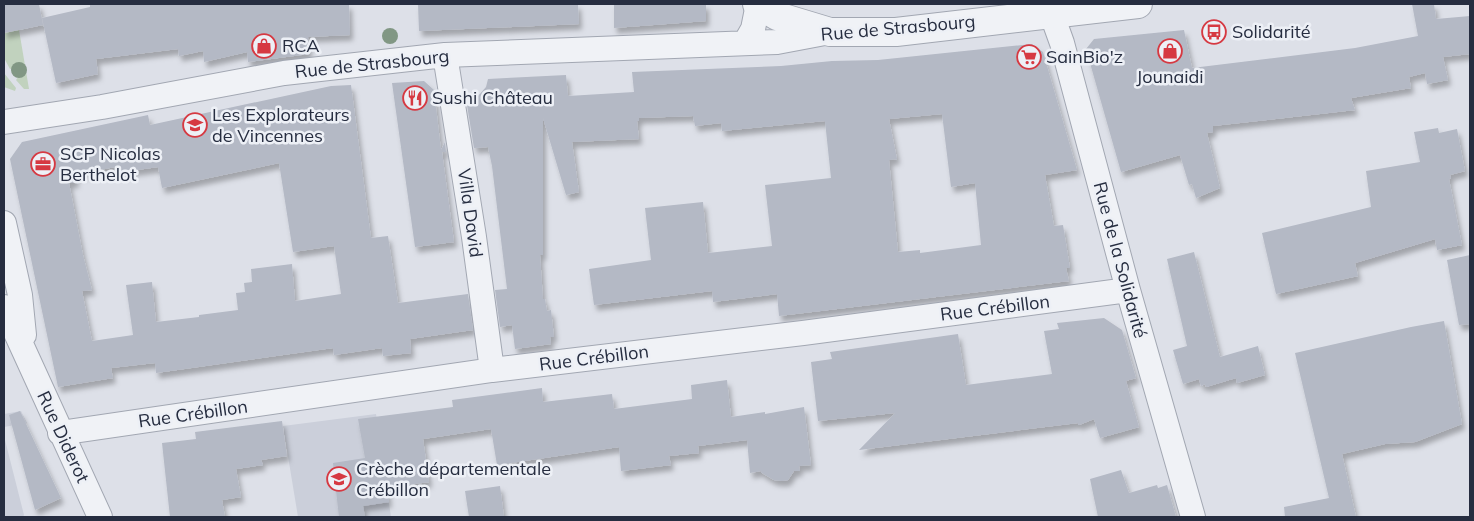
<svg xmlns="http://www.w3.org/2000/svg" width="1474" height="521" font-family="Mulish,sans-serif">
<style>
.built{fill:#cbcfda}
.green{fill:#c1d2be}
.building{fill:#b4b9c5;fill-rule:evenodd;filter:url(#shadow)}
.lines{fill:none;stroke-linecap:round;stroke-linejoin:round}
.minor-casing{stroke:#a2a7b2;stroke-width:26}
.tertiary-casing{stroke:#a2a7b2;stroke-width:30}
.minor{stroke:#f0f2f6;stroke-width:24}
.tertiary{stroke:#f0f2f6;stroke-width:28}
.tree{fill:#819784}
.labels{text-anchor:middle;stroke-width:5;stroke-linejoin:round;paint-order:stroke}
.street-label{font-size:18px;fill:#262d40;stroke:#edf0f6}
.poi-label{font-size:18px;fill:#262d40;stroke:#edf0f6;text-anchor:start}
</style>
<defs>
<filter id="shadow"><feDropShadow dx="3" dy="5.5" stdDeviation="2.5" flood-color="#0004"/></filter>
</defs>
<rect width="100%" height="100%" fill="#dde0e8"/>
<path class="built" d="M21,411L27,423L4,427V414Z
M376,414L391,517H298L283,426Z
M4,436L24,515L23,517H4Z"/>
<path class="green" d="M19,30L29,89H24L16,80L19,76L15,68L10,69L4,58V33Z
M4,73L16,88L15,91L4,87Z"/>
<path class="building" d="M4,4H39L43,25L4,33Z
M90,4H349L350,35L308,37L309,54L248,62L247,52L204,62L203,51L179,56L178,49L96,59L98,74L56,83L42,18L90,7Z
M418,4H578L579,24L419,31Z
M614,4H706V21L614,28Z
M1412,4H1434L1436,19L1470,16V54L1443,57L1448,80L1427,84L1425,73L1409,77L1411,88L1351,98L1355,110L1213,126V132L1207,133L1220,188L1196,198L1192,184L1189,185L1180,155L1121,172L1086,49L1094,39L1184,30L1192,68L1355,48L1418,36Z
M1032,44L1043,52L1077,170L1045,175L1054,226L1063,225L1070,268H1066L1069,281L779,316L777,294L713,302L712,291L594,305L589,269L651,260L645,208L703,202L708,253L772,246L765,185L831,178L825,121L722,131L721,123L695,126L693,116L639,118V121H637L639,139L572,142L579,192L566,195L543,118V255H540L543,299H545L547,311L551,310L554,337H550L551,344L515,349L512,325L500,327L495,290L507,289L492,166L488,147L474,148L467,105L471,99L478,96L486,87L488,79L566,75L568,96L634,92L632,72L781,66L832,61L878,60ZM942,114L951,187L975,183L981,245L920,253V250L898,252L889,160L897,159L889,119Z
M424,81L434,90L441,150L445,142L446,152H442L454,242L415,247L392,83Z
M351,85L371,238L388,236L398,303L468,294L473,330L410,339L411,353L383,356L382,348L334,355L333,348L156,373L155,363L111,368L113,378L58,387L10,159L22,142L148,115L150,125L331,86ZM279,163L293,252L334,246L341,294L295,301L292,264L251,269L252,282L244,283L245,292L236,293L238,310L199,315V317L156,322L152,282L126,285L133,335L92,341L82,291L92,290L83,255L69,183L76,182L75,175L115,167L116,173L158,167L162,188Z
M1438,128L1439,133L1457,129L1465,171L1450,175L1451,178L1449,179L1462,245L1437,250L1435,239L1355,263L1358,276L1276,294L1262,233L1371,207L1366,171L1420,162L1414,132Z
M1194,252L1220,357L1258,346L1265,375L1237,383L1236,378L1206,387L1205,384L1201,386L1199,379L1183,384L1173,350L1187,346L1167,259Z
M1470,255V324L1459,325L1447,260Z
M1104,318L1122,330L1136,378L1126,381L1139,427L1100,438L1094,419L1079,425L1078,423L859,450L895,413L818,421L811,362L832,359L830,352L958,334L966,385L1052,374L1044,331L1059,329L1057,323Z
M1444,321L1462,424L1415,442L1385,444L1342,454L1356,517H1285L1284,507L1329,498L1295,353L1411,327Z
M727,380L731,417L765,412V414L804,407L811,465L799,466L800,471H794L788,480L782,481L774,480L762,473L761,471L750,473L747,440L698,446L699,453L669,456L671,465L621,471L619,447L497,465L491,429L423,439L429,482L387,488L389,502L363,506L365,517H339L333,463L365,458L358,419L453,407L452,400L542,388L543,402L612,394L614,409L692,399L691,385Z
M20,411L61,498L35,510L9,415Z
M282,421L287,456L261,460L263,465L236,469L241,497L222,500L225,517H170L162,443L196,439L195,432Z
M1121,470L1129,493L1157,485L1158,488L1167,485L1176,517H1098L1090,479Z
M500,486L504,517H469L465,491Z"/>
<g class="lines">
<g class="minor-casing">
<path id="minor" d="M1048,4L1062,43L1128,290L1193,517
M745,43L753,29L758,4
M445,55L474,237L492,370
M4,122L102,107L284,73L445,55L777,42L830,32
M4,223L20,295L24,335
M4,307L100,517
M60,433L492,370L803,333L1128,290"/>
</g>
<g class="tertiary-casing">
<path id="tertiary" d="M757,4L777,16L830,32H896L1138,4"/>
</g>
<use href="#minor" class="minor"/>
<use href="#tertiary" class="tertiary"/>
</g>
<g class="tree">
<circle cx="390" cy="36" r="8"/>
<circle cx="19" cy="70" r="8"/>
</g>
<defs>
<g id="bus-ring" transform="scale(1.25)"><circle r="9.5" fill="#edf0f6" stroke="#d63942" stroke-width="1.5"/><path d="M-5-6H5V4H4V6H2V4H-2V6H-4V4H-5ZM-3.5-4V0h7V-4ZM-3.5 1.2v1.5H-2V1.2ZM2 1.2v1.5H3.5V1.2Z" fill="#d63942"/></g>
<g id="shop-ring" transform="scale(1.25)"><circle r="9.5" fill="#edf0f6" stroke="#d63942" stroke-width="1.5"/><path d="M-5-2.5h2.3a2.7 3.5 0 0 1 5.4 0H5L5.5 6h-11ZM-1.5-2.5h3a1.5 2.3 0 0 0-3 0Z" fill="#d63942"/></g>
<g id="supermarket-ring" transform="scale(1.25)"><circle r="9.5" fill="#edf0f6" stroke="#d63942" stroke-width="1.5"/><path d="M-6-5.5h2.5l.6 2H6L4.5 2H-2.5L-4.4-4H-6ZM-1.5 3.2a1.3 1.3 0 1 0 .1 0ZM3 3.2a1.3 1.3 0 1 0 .1 0Z" fill="#d63942"/></g>
<g id="restaurant-ring" transform="scale(1.25)"><circle r="9.5" fill="#edf0f6" stroke="#d63942" stroke-width="1.5"/><path d="M-5-6h1v4h1v-4h1v4h1v-4h1v5L-1.5 .5V6h-2V.5L-5-1ZM5-6V6H3V1.5H1.5Q1.5-4 5-6Z" fill="#d63942"/></g>
<g id="school-ring" transform="scale(1.25)"><circle r="9.5" fill="#edf0f6" stroke="#d63942" stroke-width="1.5"/><path d="M0-5L7-2L0 1L-7-2ZM-4 1L0 2.5L4 1V4Q0 6-4 4Z" fill="#d63942"/></g>
<g id="office-ring" transform="scale(1.25)"><circle r="9.5" fill="#edf0f6" stroke="#d63942" stroke-width="1.5"/><path d="M-6-3h4V-5.5h4V-3h4V5H-6ZM-1-4.5V-3h2v-1.5ZM-6 0V1H6V0Z" fill="#d63942"/></g>
</defs>
<g fill-rule="evenodd">
<use href="#bus-ring" x="1214" y="32"/>
<use href="#shop-ring" x="264" y="46"/>
<use href="#shop-ring" x="1170" y="51"/>
<use href="#supermarket-ring" x="1029" y="57"/>
<use href="#restaurant-ring" x="415" y="98"/>
<use href="#school-ring" x="195" y="125"/>
<use href="#office-ring" x="43" y="164"/>
<use href="#school-ring" x="339" y="479"/>
</g>
<g class="labels">
<g class="street-label">
<text transform="translate(898 28) rotate(-5)" y="6">Rue de Strasbourg</text>
<text transform="translate(372 64) rotate(-6)" y="6">Rue de Strasbourg</text>
<text transform="translate(470 213) rotate(82)" y="6">Villa David</text>
<text transform="translate(1120 260) rotate(75)" y="6">Rue de la Solidarité</text>
<text transform="translate(995 308) rotate(-7)" y="6">Rue Crébillon</text>
<text transform="translate(594 358) rotate(-7)" y="6">Rue Crébillon</text>
<text transform="translate(193 414) rotate(-8)" y="6">Rue Crébillon</text>
<text transform="translate(63 437) rotate(65)" y="6">Rue Diderot</text>
</g>
<g class="poi-label">
<text x="1232" y="38">Solidarité</text>
<text x="282" y="52">RCA</text>
<text x="1046" y="63">SainBio'z</text>
<text x="1170" y="83" text-anchor="middle">Jounaidi</text>
<text x="432" y="104">Sushi Château</text>
<text x="212" y="121">Les Explorateurs<tspan x="212" dy="21">de Vincennes</tspan></text>
<text x="60" y="160">SCP Nicolas<tspan x="60" dy="21">Berthelot</tspan></text>
<text x="356" y="475">Crèche départementale<tspan x="356" dy="21">Crébillon</tspan></text>
</g>
</g>
<rect width="1474" height="521" fill="none" stroke="#262d40" stroke-width="10"/>
</svg>
